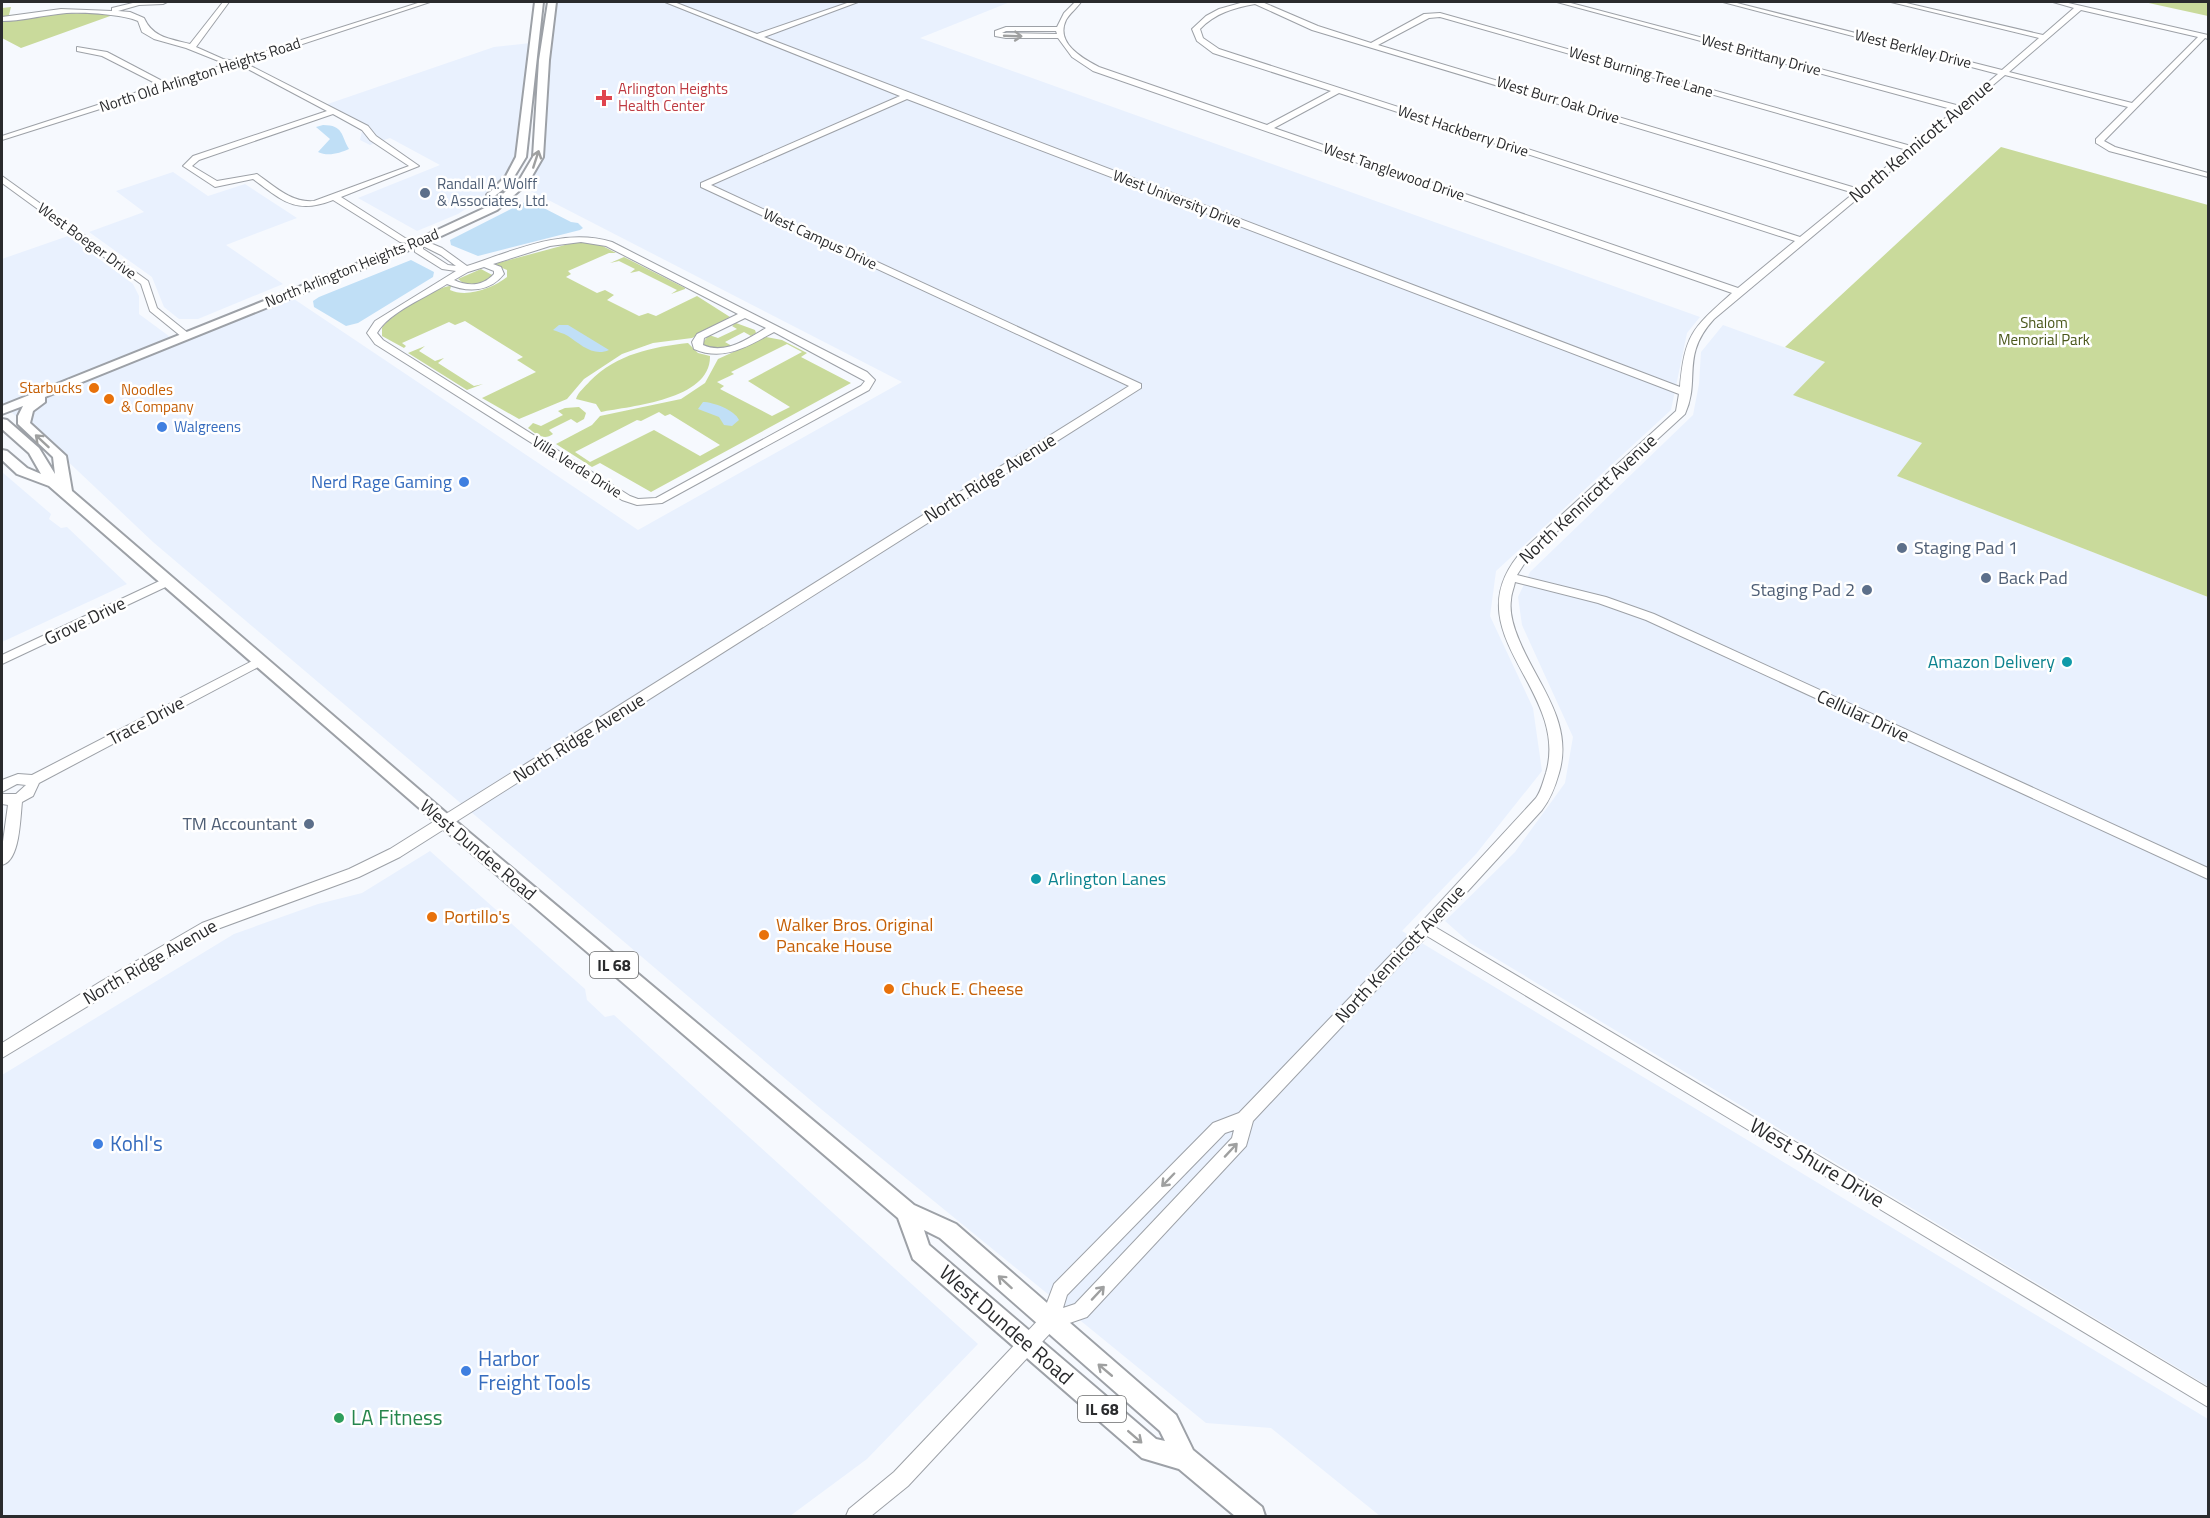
<svg xmlns="http://www.w3.org/2000/svg" width="2210" height="1518" font-family="'Titillium Web',sans-serif">
<style>
.built{fill:#e9f1fe}
.green{fill:#c9da9b;fill-rule:evenodd}
.water{fill:#c0dff6}
.lines{fill:none;stroke-linecap:round;stroke-linejoin:round}
.minor-casing{stroke:#9da1a7;stroke-width:2}
.major-casing{stroke:#9da1a7;stroke-width:4}
.minor{fill:#fff;fill-rule:evenodd}
.major{fill:#fff;fill-rule:evenodd}
.oneway{stroke:#9fa0a0}
.health-dot{fill:#e0444e;stroke:#fff;stroke-width:2}
.service-dot{fill:#5c6f8a;stroke:#fff;stroke-width:2}
.food-dot{fill:#e8710a;stroke:#fff;stroke-width:2}
.shop-dot{fill:#3f7fe0;stroke:#fff;stroke-width:2}
.culture-dot{fill:#0f9aa8;stroke:#fff;stroke-width:2}
.leisure-dot{fill:#2e9e5b;stroke:#fff;stroke-width:2}
.labels{text-anchor:middle;stroke-width:5;stroke-linejoin:round;paint-order:stroke}
.far-street-label{font-size:15px;fill:#2a2b2d;stroke:#fff}
.far-health-label{font-size:15px;fill:#be3a42;stroke:#fff;text-anchor:start}
.far-service-label{font-size:15px;fill:#4e5e75;stroke:#fff;text-anchor:start}
.far-park-label{font-size:15px;fill:#4a571a;stroke:#fff}
.far-food-label{font-size:15px;fill:#c56008;stroke:#fff;text-anchor:end}
.far-shop-label{font-size:15px;fill:#366cbe;stroke:#fff;text-anchor:start}
.shield{fill:#fff;stroke:#6a6b6c;stroke-width:1.5}
.shield-label{font-size:16px;font-weight:bold;fill:#2a2b2d}
.street-label{font-size:18px;fill:#2a2b2d;stroke:#fff}
.shop-label{font-size:18px;fill:#366cbe;stroke:#fff;text-anchor:end}
.service-label{font-size:18px;fill:#4e5e75;stroke:#fff;text-anchor:start}
.culture-label{font-size:18px;fill:#0d838f;stroke:#fff;text-anchor:end}
.food-label{font-size:18px;fill:#c56008;stroke:#fff;text-anchor:start}
.near-shop-label{font-size:21px;fill:#366cbe;stroke:#fff;text-anchor:start}
.near-street-label{font-size:21px;fill:#2a2b2d;stroke:#fff}
.near-leisure-label{font-size:21px;fill:#27864d;stroke:#fff;text-anchor:start}
</style>
<rect width="100%" height="100%" fill="#f6f9fe"/>
<path class="built" d="M557,2H1010L920,38L1700,317L1687,333L1671,410L1496,571L1490,616L1533,708L1542,771L1476,854L1402,931L2208,1419V1516H1380L1271,1428L1206,1423L821,1109L153,542L41,436L2,405V259L68,236L133,284L139,296V314L177,342L291,297L638,530L902,382L525,188L549,66Z
M531,43L521,127L511,171L481,199L458,214L417,231L358,198L440,165L390,138L370,145L360,140L362,131L319,107L494,47Z
M173,172L208,196L245,184L297,218L226,245L283,284L198,319H179L164,307L152,277L89,232L144,212L116,191Z
M1723,325L1825,362L1794,395L1923,443L1898,476L2208,597V1386L1470,943L1445,921L1515,852L1565,783L1573,737L1522,625L1518,597L1530,572L1693,415L1699,384L1701,352Z
M2,472L51,514L49,519L61,528L67,527L127,584L2,642Z
M430,851L585,989L587,1000L605,1017L614,1015L978,1344L867,1459L790,1516H2V1075L234,934L318,904L362,893Z"/>
<path class="green" d="M2144,2H2208V16Z
M11,7L9,15L89,13L113,15L21,48L2,38V8Z
M2001,147L2208,205V597L1897,476L1922,443L1793,395L1825,362L1785,347Z
M576,242L597,243L616,253H609L568,271L571,274L566,277L597,293L605,290L614,295L607,300L639,316L648,313L656,316L697,296L730,317L692,338L653,343L622,354L584,379L567,399L519,419L482,398L536,372L517,360L523,357L465,321L455,325L449,322L402,343L406,346L404,348L382,336V328C389,316 437,286 451,286L450,290C467,298 493,288 507,277V270L495,265L498,263Z
M624,257L685,288V289L671,294L677,290L639,271L630,273L635,269L619,261L610,263Z
M481,269L494,276C482,285 469,289 458,279Z
M736,323L755,330L756,333L751,336L744,332L725,342L732,346L718,350L704,345V341L709,335L718,338L737,329L732,326Z
M766,337L782,340L807,353L801,357L851,383L651,492L600,463L592,467L556,444L592,425L600,416L681,399L705,383L718,359ZM787,344L802,352L748,381L790,407L772,416L720,389L724,386L717,382L734,374L731,372ZM659,412L665,416L670,414L720,445L700,456L654,430L590,462L575,452L637,420L641,421Z
M688,343L698,353L710,356C711,400 631,406 601,412L596,404L576,399C578,392 585,387 590,381C617,354 652,347 688,343Z
M425,346L419,351L435,361L444,358L438,363L474,386L483,384L467,390L408,353Z
M579,407L586,413L584,419L577,423L571,419L549,430L553,434C544,441 536,434 528,428L533,423L541,426L563,415L558,411L565,408Z"/>
<path class="water" d="M323,125C344,125 341,136 349,149C340,153 328,157 318,152L330,139L316,127Z
M525,202H532L571,222L578,223L583,228L580,230L478,256L451,245L450,240Z
M411,260L434,272L433,277L358,323L346,326L314,307L313,301L319,297Z
M559,325H568L609,350C593,357 580,344 568,336C563,333 558,332 553,330Z
M703,402C713,402 735,410 739,420L732,426L724,425L719,417L698,409Z"/>
<g class="lines">
<g class="minor-casing">
<path id="minor" d="M137,2H167L163,4L139,5L118,11L130,12L144,18C153,38 171,39 190,44L223,2H229L196,47L223,59L235,61L421,2H430L245,63L368,126L376,136L419,166L341,197L405,238L423,240L442,248L467,266C513,251 563,227 612,242L867,372L875,380L869,390L662,503L637,505L622,500L375,344L367,333L375,321L456,271L442,269L415,252V244L400,242L333,200C295,215 282,200 253,179L215,187L183,166L193,156L327,111L244,67L236,66L2,140V136L159,85L102,56L77,51V47L107,52L166,83L226,64L186,48L154,39L142,32L138,21C121,14 77,11 58,14C39,16 21,21 2,21V17L61,9L112,11V8ZM333,114L362,130L370,140L409,166L314,201C291,203 274,186 257,174L217,181L192,166L199,160ZM581,242L606,246L738,314L697,334L692,342L694,349C724,362 748,346 774,332L865,381L861,386L656,498L638,499L630,496L383,340L377,333C389,312 427,297 447,284C468,293 490,292 504,274L501,267L493,264L550,246ZM423,246L441,255L456,266L448,265L423,249ZM484,267L494,271V274C483,286 469,287 454,280L468,272ZM745,318L766,328C747,339 725,355 703,345L704,338Z
M665,2H674L757,34L850,2H858L764,37L1680,387C1685,333 1693,328 1732,293L1093,71L1072,57L1058,38H1006L995,36V31L1006,27H1057L1064,13L1075,2H1081C1077,8 1070,13 1066,20C1055,43 1082,58 1099,67L1267,125L1331,91L1213,53L1197,41L1192,29L1206,16L1219,9L1244,2H1262L1318,26L1371,43L1424,14L1440,13L1911,146L1955,110L1557,2H1567L1960,106L1998,74L1723,2H1733L2002,70L2039,38L1891,2H1902L2043,35L2074,8L2053,2H2064L2208,35V39L2205,38L2104,141L2115,147L2208,173V177L2109,151L2096,143V139L2128,107L2005,75L1714,319C1680,356 1701,379 1685,414L1539,548L1526,561L1517,575L1606,597L1654,614L2208,868V879L1646,620L1598,603L1515,582C1514,588 1511,594 1511,600C1509,613 1514,628 1519,640C1537,684 1574,722 1559,773C1555,787 1551,798 1542,810L1435,927L2208,1388V1407L1427,936L1253,1121L1246,1146L1087,1317L1055,1328L908,1486L871,1516H846L849,1509L894,1472L1042,1316L1054,1284L1213,1123L1239,1113L1408,937L1536,798C1541,791 1543,782 1546,773C1571,688 1448,631 1524,549L1676,411L1679,394L907,99L711,185L1141,384V388L400,857L359,877L212,931L2,1058V1043L100,982L202,923L349,869L390,849L1129,386L701,187V183L900,96ZM1255,4L1312,30L1854,193L1800,237L1219,49L1203,38L1200,29C1215,13 1234,8 1255,4ZM2081,10L2198,37L2132,103L2009,72ZM1440,17L1907,150L1859,189L1378,45L1429,18ZM1006,31H1056L1057,34L1002,33ZM1339,93L1795,241L1738,288L1274,128ZM1234,1130L1232,1138L1075,1304L1063,1308L1067,1295L1225,1133Z
M2,176L148,281L157,308L188,333V337H182L150,311L141,284L2,183Z
M168,577L172,578L174,581L172,584L2,664V655Z
M260,657L266,661L264,664L39,783L33,796L22,802C20,819 20,861 2,865V849L8,805L2,804V794H16L26,785L17,784L2,792V780L18,774L32,775Z"/>
</g>
<g class="major-casing">
<path id="major" d="M535,2H543L526,157L509,185L492,198L487,195L506,176L516,157Z
M548,2H556L549,60L543,157L528,183L497,210L424,244L45,397V402L33,411L30,423L66,456L72,491L452,818L914,1205L956,1224L1176,1415L1193,1450L1262,1507L1265,1516H1235L1179,1469L1142,1458L913,1259L898,1218L440,826L49,486L17,474L2,460V450L7,451L27,468L41,474L29,453L2,429V419L7,420L39,448L55,474L53,457L18,424V416L23,406L2,414V406L416,240L489,206L520,179L533,157L539,60ZM924,1230L940,1238L1160,1431L1165,1441L1156,1439L929,1245Z"/>
</g>
<use href="#minor" class="minor"/>
<use href="#major" class="major"/>
</g>
<defs><path id="oneway-shaft" d="M-6 0H5M1.5-3L5.5 0L1.5 3" fill="none" stroke-width="1.6" stroke-linecap="round" stroke-linejoin="round" transform="scale(1.5)"/></defs>
<g class="oneway">
<use href="#oneway-shaft" transform="translate(1013 36) rotate(2)"/>
<use href="#oneway-shaft" transform="translate(536 159) rotate(-72)"/>
<use href="#oneway-shaft" transform="translate(42 441) rotate(-137)"/>
<use href="#oneway-shaft" transform="translate(1231 1150) rotate(-47)"/>
<use href="#oneway-shaft" transform="translate(1168 1180) rotate(134)"/>
<use href="#oneway-shaft" transform="translate(1005 1282) rotate(-138)"/>
<use href="#oneway-shaft" transform="translate(1098 1293) rotate(-47)"/>
<use href="#oneway-shaft" transform="translate(1105 1370) rotate(-140)"/>
<use href="#oneway-shaft" transform="translate(1135 1437) rotate(41)"/>
</g>
<path class="health-dot" d="M601 89h6v6h6v6h-6v6h-6v-6h-6v-6h6z"/>
<g class="service-dot">
<circle cx="425" cy="193" r="6"/>
<circle cx="1902" cy="548" r="6"/>
<circle cx="1986" cy="578" r="6"/>
<circle cx="1867" cy="590" r="6"/>
<circle cx="309" cy="824" r="6"/>
</g>
<g class="food-dot">
<circle cx="94" cy="388" r="6"/>
<circle cx="109" cy="399" r="6"/>
<circle cx="432" cy="917" r="6"/>
<circle cx="764" cy="935" r="6"/>
<circle cx="889" cy="989" r="6"/>
</g>
<g class="shop-dot">
<circle cx="162" cy="427" r="6"/>
<circle cx="464" cy="482" r="6"/>
<circle cx="98" cy="1144" r="6"/>
<circle cx="466" cy="1371" r="6"/>
</g>
<g class="culture-dot">
<circle cx="2067" cy="662" r="6"/>
<circle cx="1036" cy="879" r="6"/>
</g>
<circle class="leisure-dot" cx="339" cy="1418" r="6"/>
<g class="labels">
<g class="far-street-label">
<text transform="translate(1913 49) rotate(14)" y="5">West Berkley Drive</text>
<text transform="translate(1761 55) rotate(15)" y="5">West Brittany Drive</text>
<text transform="translate(1641 72) rotate(16)" y="5">West Burning Tree Lane</text>
<text transform="translate(200 75) rotate(-18)" y="5">North Old Arlington Heights Road</text>
<text transform="translate(1558 100) rotate(17)" y="5">West Burr Oak Drive</text>
<text transform="translate(1463 131) rotate(18)" y="5">West Hackberry Drive</text>
<text transform="translate(1394 172) rotate(19)" y="5">West Tanglewood Drive</text>
<text transform="translate(1177 199) rotate(21)" y="5">West University Drive</text>
<text transform="translate(820 239) rotate(25)" y="5">West Campus Drive</text>
<text transform="translate(87 241) rotate(36)" y="5">West Boeger Drive</text>
<text transform="translate(352 268) rotate(-22)" y="5">North Arlington Heights Road</text>
<text transform="translate(577 467) rotate(32)" y="5">Villa Verde Drive</text>
</g>
<g class="far-health-label">
<text x="618" y="94">Arlington Heights<tspan x="618" dy="17">Health Center</tspan></text>
</g>
<g class="far-service-label">
<text x="437" y="189">Randall A. Wolff<tspan x="437" dy="17">&amp; Associates, Ltd.</tspan></text>
</g>
<g class="far-park-label">
<text x="2044" y="328">Shalom<tspan x="2044" dy="17">Memorial Park</tspan></text>
</g>
<g class="far-food-label">
<text x="82" y="393">Starbucks</text>
<text x="121" y="395" text-anchor="start">Noodles<tspan x="121" dy="17">&amp; Company</tspan></text>
</g>
<g class="far-shop-label">
<text x="174" y="432">Walgreens</text>
</g>
<g class="shield">
<rect x="590" y="952" width="48" height="26" rx="4.5"/>
<rect x="1078" y="1396" width="48" height="26" rx="4.5"/>
</g>
<g class="shield-label">
<text x="614" y="971">IL 68</text>
<text x="1102" y="1415">IL 68</text>
</g>
<g class="street-label">
<text transform="translate(1921 141) rotate(-40)" y="6">North Kennicott Avenue</text>
<text transform="translate(990 478) rotate(-32)" y="6">North Ridge Avenue</text>
<text transform="translate(1588 499) rotate(-43)" y="6">North Kennicott Avenue</text>
<text transform="translate(85 621) rotate(-26)" y="6">Grove Drive</text>
<text transform="translate(1863 716) rotate(25)" y="6">Cellular Drive</text>
<text transform="translate(146 721) rotate(-28)" y="6">Trace Drive</text>
<text transform="translate(579 738) rotate(-32)" y="6">North Ridge Avenue</text>
<text transform="translate(478 850) rotate(40)" y="6">West Dundee Road</text>
<text transform="translate(1400 954) rotate(-47)" y="6">North Kennicott Avenue</text>
<text transform="translate(150 962) rotate(-30)" y="6">North Ridge Avenue</text>
</g>
<g class="shop-label">
<text x="452" y="488">Nerd Rage Gaming</text>
</g>
<g class="service-label">
<text x="1914" y="554">Staging Pad 1</text>
<text x="1998" y="584">Back Pad</text>
<text x="1855" y="596" text-anchor="end">Staging Pad 2</text>
<text x="297" y="830" text-anchor="end">TM Accountant</text>
</g>
<g class="culture-label">
<text x="2055" y="668">Amazon Delivery</text>
<text x="1048" y="885" text-anchor="start">Arlington Lanes</text>
</g>
<g class="food-label">
<text x="444" y="923">Portillo's</text>
<text x="776" y="931">Walker Bros. Original<tspan x="776" dy="21">Pancake House</tspan></text>
<text x="901" y="995">Chuck E. Cheese</text>
</g>
<g class="near-shop-label">
<text x="110" y="1151">Kohl's</text>
<text x="478" y="1366">Harbor<tspan x="478" dy="24">Freight Tools</tspan></text>
</g>
<g class="near-street-label">
<text transform="translate(1817 1163) rotate(31)" y="7">West Shure Drive</text>
<text transform="translate(1006 1325) rotate(41)" y="7">West Dundee Road</text>
</g>
<g class="near-leisure-label">
<text x="351" y="1425">LA Fitness</text>
</g>
</g>
<rect width="2210" height="1518" fill="none" stroke="#2a2b2d" stroke-width="6"/>
</svg>
